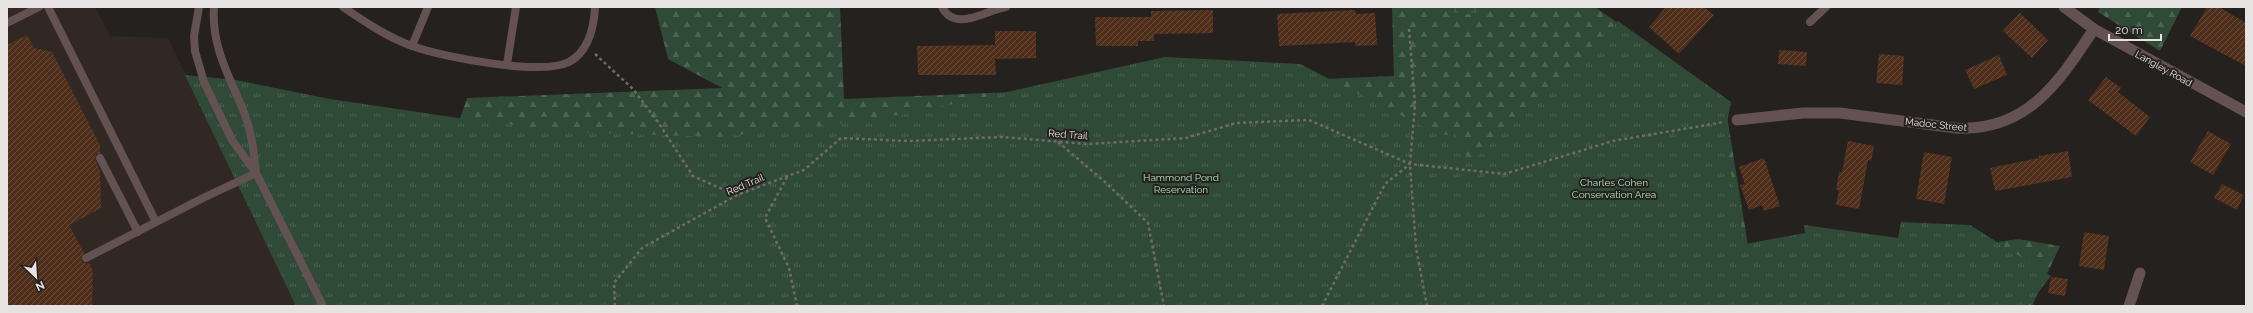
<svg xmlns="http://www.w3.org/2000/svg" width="2253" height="313" font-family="Raleway,sans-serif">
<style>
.built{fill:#322823}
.forest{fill:url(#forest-firs)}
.wetland{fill:url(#wetland-marsh)}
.park{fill:url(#park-tufts)}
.building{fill:url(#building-hatch)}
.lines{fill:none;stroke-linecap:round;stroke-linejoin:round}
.path{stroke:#6f6b69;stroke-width:2.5;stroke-dasharray:3 3;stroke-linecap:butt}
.service{stroke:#645152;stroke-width:8}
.minor{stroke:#645152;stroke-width:11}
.tertiary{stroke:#645152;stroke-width:11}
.labels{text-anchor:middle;stroke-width:4;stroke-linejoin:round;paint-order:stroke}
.street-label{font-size:10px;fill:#e6e3e2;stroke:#25211e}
.park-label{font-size:10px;fill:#a9e4b7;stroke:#25211e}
</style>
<defs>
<pattern id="forest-firs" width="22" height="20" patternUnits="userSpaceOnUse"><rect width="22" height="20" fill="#2f4a36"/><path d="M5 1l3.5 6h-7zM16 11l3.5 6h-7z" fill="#4d6453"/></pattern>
<pattern id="wetland-marsh" width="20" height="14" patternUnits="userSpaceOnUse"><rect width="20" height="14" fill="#2f4a36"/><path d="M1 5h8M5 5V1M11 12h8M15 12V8" fill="none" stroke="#4d6453"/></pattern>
<pattern id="park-tufts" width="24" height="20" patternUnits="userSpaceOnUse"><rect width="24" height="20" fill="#2f4a36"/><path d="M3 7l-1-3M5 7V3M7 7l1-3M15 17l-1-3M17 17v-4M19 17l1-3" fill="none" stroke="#4d6453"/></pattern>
<pattern id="building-hatch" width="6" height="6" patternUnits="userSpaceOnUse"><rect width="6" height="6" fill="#4f2f1c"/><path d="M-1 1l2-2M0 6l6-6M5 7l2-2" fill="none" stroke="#684d3d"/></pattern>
</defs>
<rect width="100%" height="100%" fill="#25211e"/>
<path class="built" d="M7,7H95L110,36L168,38L296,306H7Z"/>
<path class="forest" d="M655,7H840L844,99L1394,76L1392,7H1595L1724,98L1753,276L2019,239L2060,246L2032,306H339L452,142L467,98L722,88L668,59Z
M2100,7H2182L2160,51L2098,12Z"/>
<path class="wetland" d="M1448,7H1493C1482,13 1468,15 1456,14Z"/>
<path class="park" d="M1618,21L1731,102L1724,138L1745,244L1805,233L1804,225L1898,238L1901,222L1970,225L2051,276L2028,306H296L185,75L236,80L330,99L458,118L569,132L718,137L828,125L912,113L1165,57L1300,64L1436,133L1446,135L1455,134L1470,164Z"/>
<path class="building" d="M1666,7H1704L1714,15L1679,54L1649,27Z
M2207,7H2219L2246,23V66L2190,36Z
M1213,10V33L1154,34V41H1138V46H1096L1095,17H1151V11Z
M1355,10L1356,14L1375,13L1377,45L1355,46V42L1279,46L1277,14Z
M2020,13L2048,40L2032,58L2003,31Z
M995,31H1036V58L995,59L996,75H918L917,46L995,45Z
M27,35L34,48L52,52L100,145V153L96,155L95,158L100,171L101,208L69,225L84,253L81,260L83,263H89L93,271L92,306H7V45Z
M1779,50L1807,52L1806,66L1778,64Z
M1879,54L1904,56L1902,85L1876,83Z
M1999,55L2007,75L1974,89L1965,70Z
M2106,77L2121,88L2118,92L2150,117L2136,136L2088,100Z
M2208,131L2231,144L2213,175L2190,162Z
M1848,141L1874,146L1871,161L1868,160L1859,209L1836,205L1839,190H1836L1839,172H1842Z
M2068,151L2072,177L1995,191L1990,168L2039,158V156Z
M1924,152L1952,157L1944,204L1916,199Z
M1764,158L1780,206L1764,211L1762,205L1749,210L1740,185L1745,184L1739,167Z
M2222,184L2244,195L2237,210L2214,198Z
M2084,232L2109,236L2104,270L2079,266Z
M2051,277L2068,279L2065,296L2048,293Z"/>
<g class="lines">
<path class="path" d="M1409,29L1415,105L1410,164L1416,248L1427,306
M595,54L633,89L658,122L693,176L736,195
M1058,142L1105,182L1148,223L1164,306
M787,177L765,218L789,268L797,306
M615,306L614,283L642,248L737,195L804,170L841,138L908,141L1002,137L1088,144L1186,138L1236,123L1309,120L1410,164L1504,174L1613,141L1724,122
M1322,306L1385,184L1410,164"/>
<path class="service" d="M48,7L156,222
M199,7L194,36L195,51L204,82L232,140L256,173L323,306
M214,7C211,48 231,79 245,115C252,134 254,153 256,172
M343,7C365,22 387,37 412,46C442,57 541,76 569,62C589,51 594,28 595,7
M942,7C953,29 977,16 995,10L994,7
M995,10L1006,7
M1810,22L1826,7
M7,23L39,7
M412,46L428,7
M507,64L516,7
M100,158L138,232
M86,258L203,198L256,173"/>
<path class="minor" d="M1737,120L1803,113H1840L1956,128C2027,132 2059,82 2094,29
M2129,306L2140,273"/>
<path class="tertiary" d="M2064,7L2094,29L2246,112"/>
</g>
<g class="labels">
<g class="street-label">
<text transform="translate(2164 68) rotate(29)" y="4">Langley Road</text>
<text transform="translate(1936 124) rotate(6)" y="4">Madoc Street</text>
<text transform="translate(1068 134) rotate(4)" y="4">Red Trail</text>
<text transform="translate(745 184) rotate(-23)" y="4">Red Trail</text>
</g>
<g class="park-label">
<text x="1181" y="181">Hammond Pond<tspan x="1181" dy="12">Reservation</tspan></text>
<text x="1614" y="186">Charles Cohen<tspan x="1614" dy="12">Conservation Area</tspan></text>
</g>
</g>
<rect width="2253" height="313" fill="none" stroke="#e6e3e2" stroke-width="16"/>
<g transform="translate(36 277) rotate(155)" stroke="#25211e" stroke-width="3" paint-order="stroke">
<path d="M0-3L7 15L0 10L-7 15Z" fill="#e6e3e2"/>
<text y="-6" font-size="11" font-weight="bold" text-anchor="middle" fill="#e6e3e2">N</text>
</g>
<path d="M2109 34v6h52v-6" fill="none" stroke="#e6e3e2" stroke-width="2"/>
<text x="2115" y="34" font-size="12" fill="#e6e3e2" stroke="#25211e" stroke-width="3" paint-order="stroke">20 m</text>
</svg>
